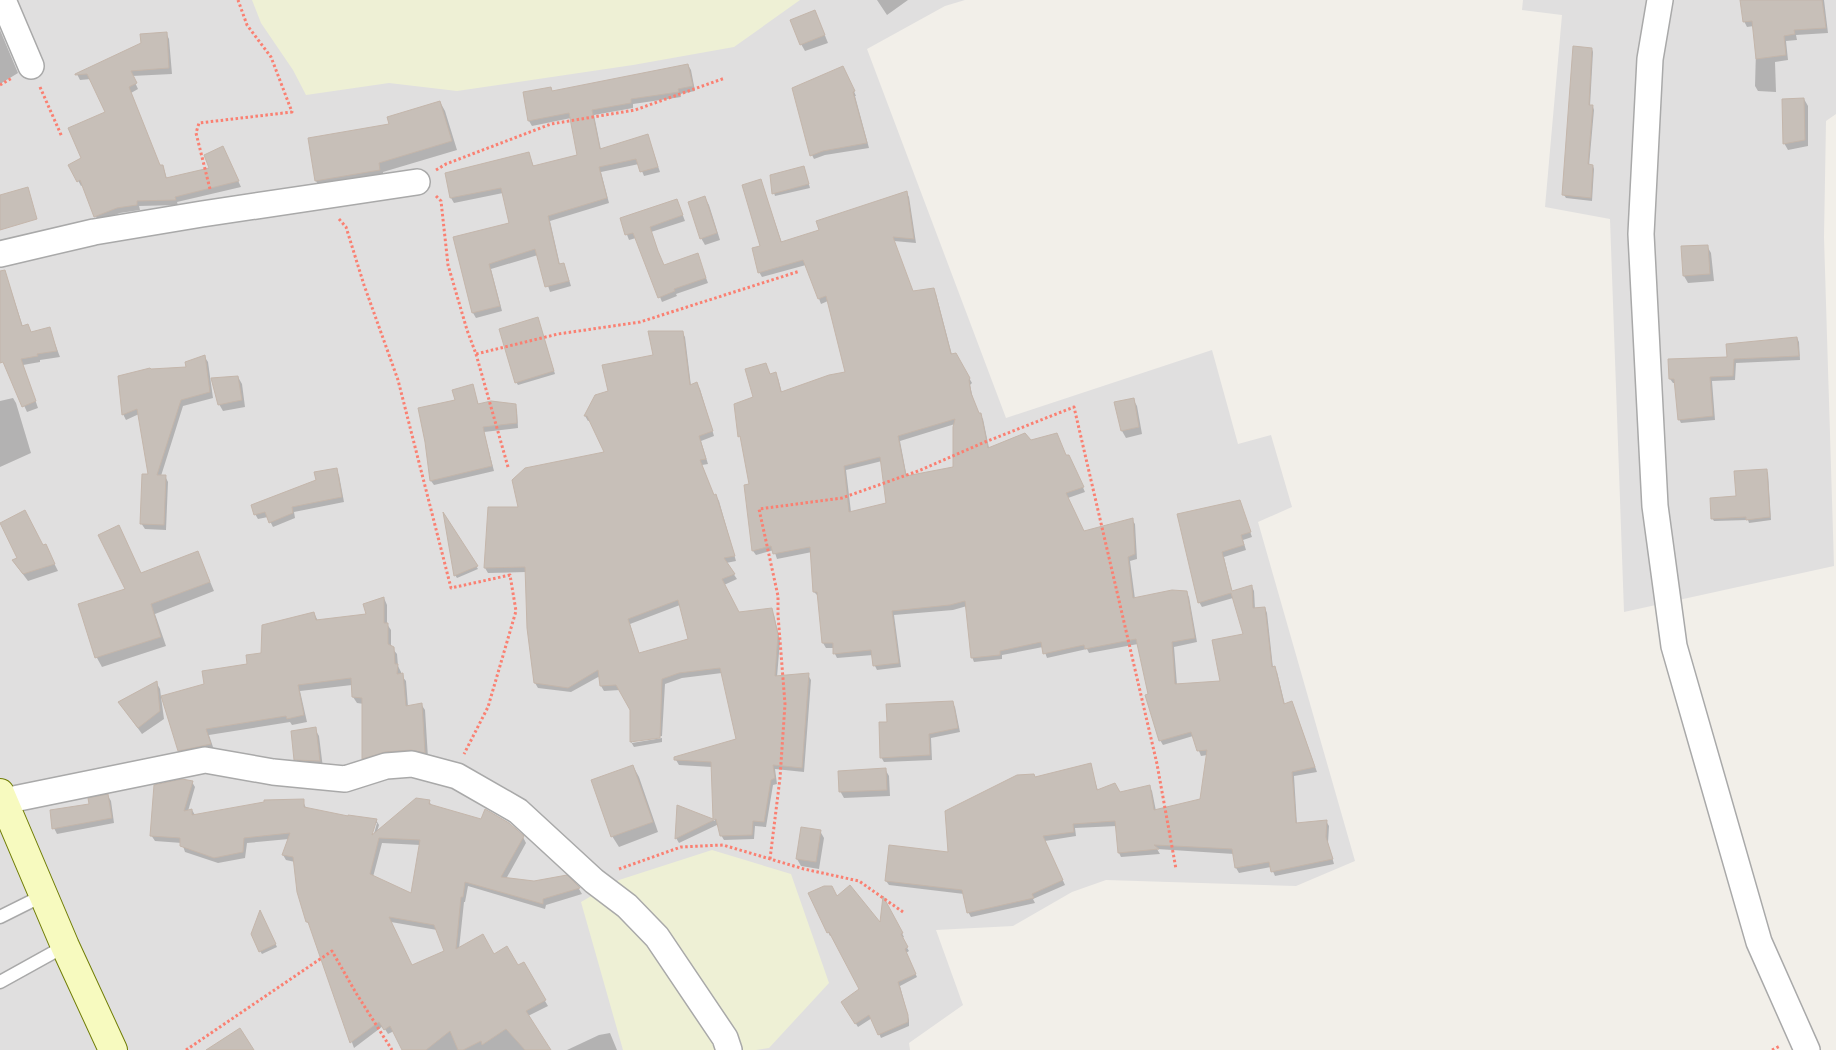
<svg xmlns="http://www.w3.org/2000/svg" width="1836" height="1050" font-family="'DM Sans',sans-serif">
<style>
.residential{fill:#e0dfdf}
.farmland{fill:#eef0d5}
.shadow{fill:#0003;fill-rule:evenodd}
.building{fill:#c7bfb8;stroke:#c4b6ab;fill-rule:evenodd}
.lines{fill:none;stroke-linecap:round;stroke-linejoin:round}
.service-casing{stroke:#a9a9a9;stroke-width:15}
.minor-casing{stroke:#a9a9a9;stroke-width:28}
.secondary-casing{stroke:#707d05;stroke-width:30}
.path{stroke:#fa8072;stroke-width:3;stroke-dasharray:2.5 2.5;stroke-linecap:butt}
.service{stroke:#fff;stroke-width:12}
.minor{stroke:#fff;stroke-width:25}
.secondary{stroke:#f7fabf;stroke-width:28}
</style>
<rect width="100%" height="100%" fill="#f2efe9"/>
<path class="residential" d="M0,0H965L945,6L867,49L1006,418L1212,350L1238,444L1271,435L1292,507L1258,522L1355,861L1296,886L1106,880L1072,892L1013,926L936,930L963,1005L909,1043L910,1050H0Z
M1523,0H1836V114L1826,121L1824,237L1834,566L1624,612L1610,219L1545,207L1562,15L1522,10Z"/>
<path class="farmland" d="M252,0H800L734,47L633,65L457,91L389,83L306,95L293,70L261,23Z
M712,850L791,874L829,983L769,1048L756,1050H623L581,902L619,880Z"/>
<path class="shadow" d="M877,0H908L887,15Z
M1742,0H1824L1828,33L1796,35L1797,40L1786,41L1788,60L1775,62L1776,92L1758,91L1755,86L1756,50L1754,26L1747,27L1744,21Z
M818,18L828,43L805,51L801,44Z
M0,30L18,73L0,84Z
M166,33L169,39L172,74L132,76L138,89L131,93L160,167L163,166L167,179L210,168L225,153L241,187L177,202L178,205L139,206L140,210L120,213L98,221L83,185L81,186L70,165L83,159L106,113L91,79L80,80L77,74Z
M1592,49L1593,52L1590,106L1593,107L1594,110L1589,166H1593L1594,169L1592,201L1566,198L1564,195Z
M688,65L691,70L695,91L680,94L681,97L633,104V108L594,115L601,150L648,136L660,172L644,176L639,164L601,172L609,203L550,221L560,265L563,264L566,270L571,286L550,292L538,255L491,269L502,311L476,318L473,313L455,238L511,224L503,193L454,203L451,198L529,154L534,167L578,155L571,118L532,126L529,121L524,93L553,92Z
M845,71L856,96H855L869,148L825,155L814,159L812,155Z
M1804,99L1808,106V146L1788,150L1784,143Z
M440,102L445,111L457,150L383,172L384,179L321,190L316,181L309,139L391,125Z
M805,171L810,188L775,196L774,193Z
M761,181L782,243L820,231L906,192L909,197L916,243L894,241L913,293L933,290L936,294L952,355L955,354L972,383L970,385L973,399L979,414L983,419L989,448L1030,442L1066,456L1071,461L1085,492L1068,498L1084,532L1132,520L1135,524L1137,559L1130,561L1135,599L1186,592L1189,597L1197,642L1174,647L1177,685L1222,682L1245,635L1233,598L1202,607L1199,602L1240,502L1252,537L1243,540L1246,550L1224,557L1232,592L1252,587L1254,591L1255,609L1265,608L1267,613L1273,668L1277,672L1285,705L1294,707L1317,772L1294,776L1297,825L1326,821L1329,826L1328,843L1334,864L1275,876L1271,867L1239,873L1236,868L1234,854L1157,849L1160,854L1121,857L1119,853L1117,826L1075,828L1076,836L1045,841L1065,885L1033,899L1035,903L971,917L968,912L964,894L889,885L886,881L950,853L1035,778L1090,764L1098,791L1119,793L1149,786L1152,791L1156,811L1201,800L1207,755L1201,756L1193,736L1163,745L1160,740L1138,644L1089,653L1087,649L1047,658L1043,647L1002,655V659L974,662L972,657L967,606L953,610L894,615L901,667L877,670L875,666L873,655L837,658L835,654L834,648H826L823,643L818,596L814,592L812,552L777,559L774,550L756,555L753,551L750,484L742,441L740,436L736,405L755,398L766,364L770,375L778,378L782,393L847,373L828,301L821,304L806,265L762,277L759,272L761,247ZM955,424V468L907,478L900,441ZM882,461L887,504L851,512L846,470Z
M705,198L709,205L720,240L705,245L701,238Z
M677,200L685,221L651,232L660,257L664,266L697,254L708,283L676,294L677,296L662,302L636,238L629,240L621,219Z
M1707,246L1711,253L1714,281L1688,283L1684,276Z
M0,278H6L9,284L23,327L27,326L31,333L49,328L60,357L40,360V362L23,365L38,408L27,412L0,353Z
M539,322L555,374L518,385L516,382Z
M682,332L685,337L691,386L697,384L700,389L714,436L701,441L708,464L702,465L714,496H716L719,501L736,561L726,563L737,579L724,585L738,613L771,610L774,615L780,641L777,677L808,675L811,680L804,772L775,769L777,784L773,785L766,827L755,826L754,839L724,840L721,835L719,824L679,843L676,838L678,807L715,821L712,767L679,765L676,760L737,740L722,673L682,678L665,684L662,736L632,740V743L662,738V742L634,747L631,742V710L620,690L604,691L601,686L600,676L571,692L538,688L535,683L526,572L488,573L485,568L489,508H520L606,453L591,420L588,421L585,416L609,392L655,356ZM680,605L690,640L639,654L630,624Z
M1797,338L1799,342L1800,360L1736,363L1735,380L1712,381L1715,420L1681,423L1679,419L1675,383H1673L1670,379L1669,360L1728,358Z
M204,356L208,362L213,398L183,406L161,476H165L168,482L166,530L145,529L141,523L149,476L139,414L126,420L123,414Z
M238,377L242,384L245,407L223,411L219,404Z
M472,386L479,406H515L517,410L518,428L484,432L494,471L434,485L431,481L426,442L457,401Z
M13,398L16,403L31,453L0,467V401Z
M1133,399L1137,406L1142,434L1126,438L1122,431L1116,403Z
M336,470L339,475L344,502L294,512L295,518L273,527L268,517L258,519L255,514Z
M1766,470L1768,473L1771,520L1749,523L1748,520L1714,521L1712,518Z
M445,517L478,569L457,578L455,575Z
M119,526L141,574L198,553L214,591L155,614L166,646L102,667L97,658L80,605L127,590Z
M43,547L49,553L58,571L28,581L13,561Z
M384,598L387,605V624L391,630V647L397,654L398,666L401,672V675L406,681L408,707L421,704L425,710L428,758L367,764L363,758L364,704L357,703L353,697L352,685L300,691L307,722L292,725L290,722L209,735L214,750L183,757L179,750L205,684L249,665L314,613L318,621L368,615Z
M156,682L160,689L164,719L142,734L119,702Z
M952,702L955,707L960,732L931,738L932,760L884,762L881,757Z
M315,729L319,736L323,768L300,766L296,759Z
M633,766L639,777L658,832L619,847L612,836Z
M885,769L889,776L890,796L844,798L840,791Z
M192,782L195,787L188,811L192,810L195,815L303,801L306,808L348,818L376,820L379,825L377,832L429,801L432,806L523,837L526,843L506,879L534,882L566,877L579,889L582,894L546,905L545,909L468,886L465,902H464L459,949L493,955L518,966L523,964L548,1006L528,1016L550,1050H404L394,1031L388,1034L383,1026L354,1048L311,927L307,922L295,862L286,860L283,855L289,839L247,843L245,858L218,863L185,852L182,843L155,841L151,835ZM374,823H377L372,841L370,840ZM382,843L420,845L412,894L373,877ZM391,922L437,930L446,951L411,966Z
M108,796L111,801L114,823L57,834L54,828Z
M820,831L824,838L819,869L801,866L797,859Z
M837,898L881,925L884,900L904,937L901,938L909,951L906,953L917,977L900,986L909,1020V1026L881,1038L872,1018L858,1027L842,1002L861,990L832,935L830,936L828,932Z
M261,913L277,947L262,954L260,951Z
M610,1033L617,1050H567L599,1035Z"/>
<path class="building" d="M1740,0H1822L1826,28L1794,30L1795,34L1784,36L1786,55L1756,59L1752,21L1743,22Z
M815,10L825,35L800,45L790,20Z
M167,32L169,68L131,71L137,83L129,87L160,165H163L166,178L209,168L204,155L223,146L239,181L175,197L176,200L137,201V205L117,208L94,217L80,180L77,182L68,165L81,158L68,128L105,112L87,74L75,75V74L141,43L140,34Z
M1573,46L1592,48L1589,105H1593L1588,164L1593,165L1591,198L1562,195Z
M688,64L693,86L678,89L679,92L631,99V103L592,110L600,149L648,134L658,167L640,172L636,159L599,167L607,198L548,216L559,264L564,263L569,281L545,287L535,249L489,264L500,306L472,313L453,237L509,223L501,188L450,198L445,173L529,152L533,166L577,155L569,113L528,121L523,92L551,87L552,91Z
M843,66L855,91L853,92L867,143L823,151L810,156L792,88Z
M1804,98L1805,140L1783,144L1782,99Z
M440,101L452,141L379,163L380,170L315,181L308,138L389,124L387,117Z
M804,166L809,184L772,194L770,175Z
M761,179L781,242L819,230L816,221L907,191L914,239L893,237L913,291L934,288L951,354L956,353L970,378L969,380L971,393L979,413H981L988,448L1025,433L1031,440L1057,433L1066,455H1069L1084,487L1066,493L1084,531L1133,518L1135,554L1128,557L1133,598L1172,590L1187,591L1195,638L1172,642L1175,684L1220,681L1212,640L1243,634L1231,593L1198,603L1177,514L1240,500L1251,532L1241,535L1244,545L1222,552L1232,591L1252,585L1253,608L1265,607L1272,667L1275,666L1284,704L1292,701L1315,767L1292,772L1296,823L1327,820L1326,837L1333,859L1271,872L1269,862L1235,868L1232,849L1154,845L1159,849L1118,853L1115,821L1073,824L1074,832L1043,836L1063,880L1032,894L1034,898L967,913L962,890L885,881L889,845L948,852L945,811L1017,775L1034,774L1035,777L1091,763L1097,790L1115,783L1120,792L1150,785L1154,810L1200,799L1207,750L1197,751L1191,732L1159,741L1145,695L1148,694L1136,639L1085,649L1084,645L1043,654L1041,642L1000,651V655L971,658L965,601L950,605L892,611L899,663L873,666L871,650L833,654V643H822L817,592H813L810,547L773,554L771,546L752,551L744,485L749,484L740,436L738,437L734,404L753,397L745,369L766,363L770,374L776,372L781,392L829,375L845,372L826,296L818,299L803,260L758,273L752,248L760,246L742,185ZM955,419L953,427V467L906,476L898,436ZM880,457L886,503L849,512L844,466Z
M28,187L37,219L0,230V195Z
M705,196L717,233L700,239L688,202Z
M677,199L683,215L650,227L658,251L664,265L698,253L706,278L674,289L675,291L658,298L633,233L625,235L620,218Z
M1708,245L1710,274L1683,276L1681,246Z
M5,270L22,326L28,324L31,332L50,327L57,351L37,354L38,356L21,359L36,401L22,407L3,362L0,363V271Z
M538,317L554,371L515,383L499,329Z
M648,331H683L690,385L697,382L713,431L699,436L706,459L700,460L714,495L716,494L735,556L724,558L735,574L722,579L739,612L772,608L778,635L775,676L809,673L802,768L773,765L775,778L771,780L764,822L753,821L752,835L720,836L716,819L675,839L677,805L713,819L711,762L674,760V757L736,739L720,668L679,673L662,679L660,738L630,742V710L616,685L600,686L598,670L568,688L534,683L527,628L525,567L484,568L488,507H518L512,480L525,468L604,452L587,416H584L595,395L608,391L602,365L653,355ZM678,600L688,639L639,653L628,619Z
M1797,337L1799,356L1734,359L1733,376L1710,377L1713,416L1678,420L1674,379H1669L1668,359L1727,357L1726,344Z
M205,355L210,392L181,400L157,475H166L164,525L140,524L142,474H148L137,409L122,415L118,376L150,368L151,369L186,367L185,362Z
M238,376L242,400L218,405L211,378Z
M473,384L478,404L491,401L516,404L517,423L483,427L492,466L430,481L425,442L418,408L455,400L452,390Z
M1134,398L1139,427L1121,431L1114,402Z
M337,468L342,497L292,507L293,513L269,523L265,512L254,515L251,505L316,480L314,472Z
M1767,469L1770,517L1746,520V517L1711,519L1710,498L1736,496L1734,471Z
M25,510L43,545L46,544L55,564L23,574L12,560L17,558L0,523Z
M443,512L478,566L454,576Z
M119,525L141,573L198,551L210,582L151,604L161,637L95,658L78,604L125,589L98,535Z
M384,597V623H388V644L394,647L395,664H398L397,674L403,673L406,706L422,703L425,753L411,750L385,752L362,759V698L352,697L351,678L298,685L304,715L287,719L286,716L206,729L211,744L178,751L161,696L204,684L202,671L247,664L246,655L261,653L262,625L314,612L316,620L366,614L363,604Z
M157,681L160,711L138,728L118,702Z
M953,701L958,728L929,734L930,755L880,758L879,722H887L886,704Z
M316,727L320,761L294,760L291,731Z
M633,765L653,822L611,837L591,780Z
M886,768L887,790L839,792L838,771Z
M182,779L193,781L184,811L192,809V815L264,802V800L304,799V807L348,816V815L377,819L372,835L416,798L430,800L429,804L481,819L485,809L509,823L524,836L501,877L534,881L567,875L580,888L543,899V904L465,882L463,897H461L456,949L483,934L494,954L507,946L518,965L524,962L546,1000L526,1011L551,1050H525L506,1029L482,1045L481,1041L463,1050H458L450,1031L426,1050H402L390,1026L384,1030L379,1022L350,1043L308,922H306L297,892L293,857L282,855L290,833L244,838L243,852L214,858L180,846V838L150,836L154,785ZM379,838L420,840L411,893L370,874ZM389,917L434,925L444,951L412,965Z
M108,794L112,818L52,829L50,810L89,804L88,798Z
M801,827L821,830L816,862L796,859Z
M850,885L880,922L883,896L903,933L901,934L908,947L905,949L916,974L898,982L908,1015V1022L878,1035L869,1015L855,1024L841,1002L859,989L829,932L827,933L808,893L824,886H832L837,896Z
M260,910L276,944L259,952L251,934Z
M240,1028L254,1050H206Z"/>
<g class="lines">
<g class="service-casing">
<path id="service" d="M0,917L44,895
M0,982L65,946"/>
</g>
<g class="minor-casing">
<path id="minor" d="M3,0L31,66
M1660,0L1650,59L1641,234L1655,506L1674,646L1759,942L1807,1050
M0,254L94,232L202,214L417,182
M4,801L205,760L273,772L345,779L386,766L412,764L457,776L518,811L594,881L627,906L657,937L725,1038L729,1050"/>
</g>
<g class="secondary-casing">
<path id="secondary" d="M0,793L65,946L113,1050"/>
</g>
<path class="path" d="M0,85L12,78
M40,87L62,137
M436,170L446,164L551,124L635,110L725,78
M210,189L196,133L199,123L292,112L271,57L247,25L238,0
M436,196L441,201L448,265L467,330L476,354L558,334L640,322L800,271
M339,219L346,227L364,285L398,380L451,588L510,575L516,611L488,707L464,754
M476,354L508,467
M770,859L780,778L785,704L778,615V596L759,509L842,498L918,471L985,442L1074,407L1157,764L1176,869
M619,869L681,847L723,845L804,869L859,881L903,912
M186,1050L332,951L356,993L392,1050
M1772,1050L1780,1046"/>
<use href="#service" class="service"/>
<use href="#minor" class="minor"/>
<use href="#secondary" class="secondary"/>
</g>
</svg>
